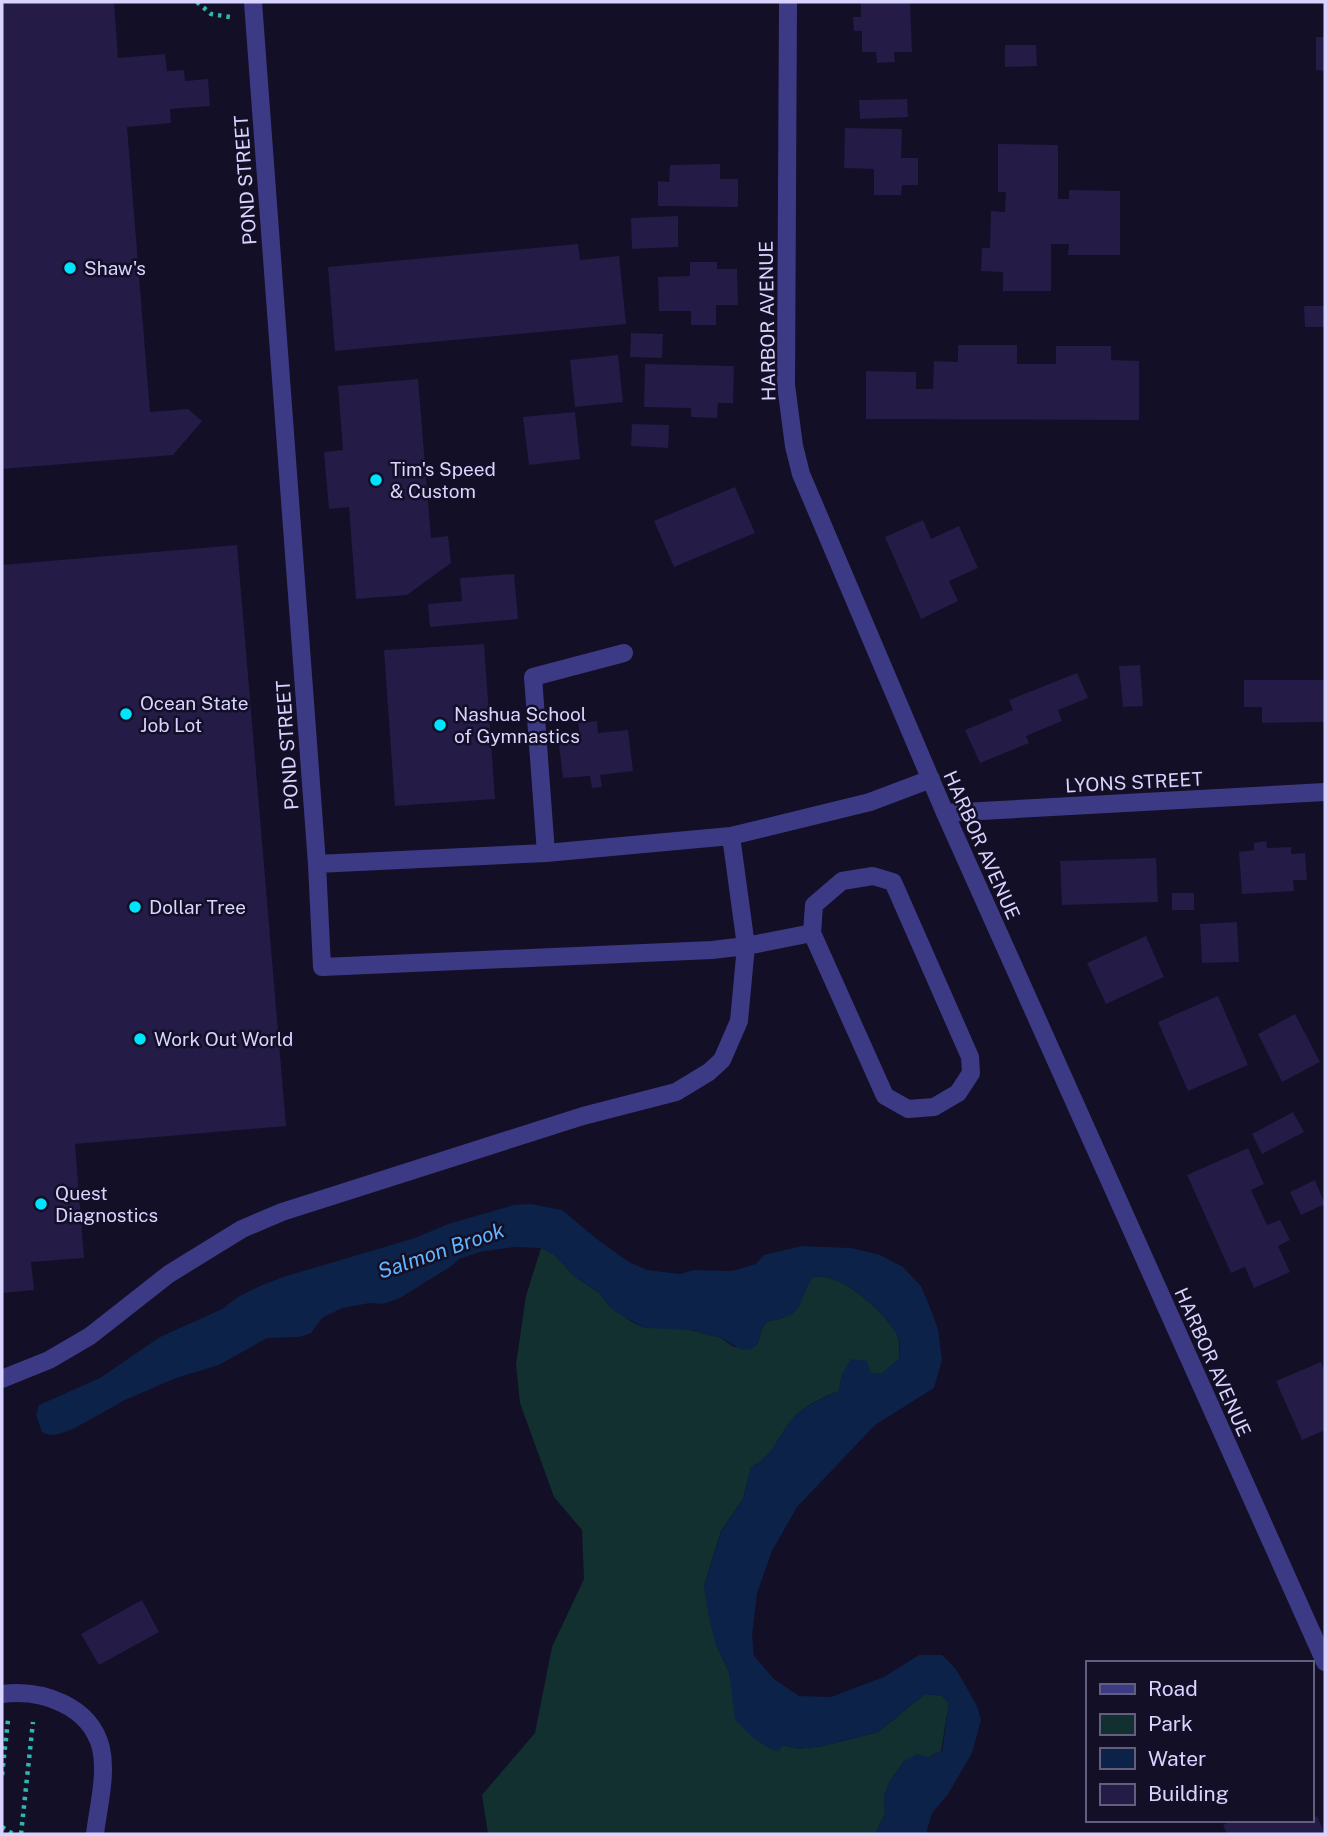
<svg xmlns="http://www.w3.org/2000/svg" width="1327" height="1836" font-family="'Public Sans',sans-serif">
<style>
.green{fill:#12302f}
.water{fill:#0c2248}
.building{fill:#241b47}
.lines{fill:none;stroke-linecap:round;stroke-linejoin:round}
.path{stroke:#2fb8b0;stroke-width:4.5;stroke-dasharray:3.5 5;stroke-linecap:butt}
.minor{stroke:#3d3a85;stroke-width:18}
.poi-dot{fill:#00e5ff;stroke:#130f26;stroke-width:2.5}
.labels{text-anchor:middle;stroke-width:5;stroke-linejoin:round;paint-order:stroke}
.street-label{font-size:19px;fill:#d9d4ff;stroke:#130f26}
.poi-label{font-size:19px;fill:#d9d4ff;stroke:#130f26;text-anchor:start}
.water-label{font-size:21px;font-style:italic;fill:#62b6ff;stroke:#130f26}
</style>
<rect width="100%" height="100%" fill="#130f26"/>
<path class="green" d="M541,1248L555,1255L574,1276L601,1294L608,1305L632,1322L645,1328H683L719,1337L734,1347L757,1345L763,1326L768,1321C800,1318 798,1301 812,1278C837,1268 888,1314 898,1337C900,1343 899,1352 899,1359L883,1373L842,1374L839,1391C824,1397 807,1404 795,1416C777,1435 777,1454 751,1467L743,1499L721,1531L704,1586L716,1645L729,1672L732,1689L784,1745L798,1749L823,1746L878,1732L925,1694L942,1696L949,1703L941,1751L929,1757L905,1760L890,1781L884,1796L885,1814L875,1834H488L482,1795L535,1733L552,1647L584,1579L582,1530L554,1497L520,1403L516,1364L526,1296Z"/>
<path class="water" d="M531,1204L562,1210L598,1240L629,1262L647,1270L680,1274L694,1270L732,1271L756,1264L764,1255L802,1246L851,1248L880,1255L903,1267L921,1286L929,1305L938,1329L942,1360L934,1388L875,1425L797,1507L772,1551L757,1593L752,1635L754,1656L774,1679L799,1696L831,1697L884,1677L919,1655H942L956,1669L977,1706L981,1720L972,1753L948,1794L932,1813L926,1834H875L885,1814L884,1796L890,1781L905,1760L917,1754L929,1757L942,1751L949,1703L942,1696L925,1694L878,1732L823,1746L798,1749L784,1745L778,1751L770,1749L752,1737L735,1719L729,1672L716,1645L709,1619L704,1586L721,1532L743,1499L751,1467C777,1454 777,1435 795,1416C807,1404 824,1398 839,1391L842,1374L851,1359L867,1361L871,1373H882L899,1359C899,1352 901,1343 898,1337C888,1314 837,1268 812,1278C795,1306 807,1316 768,1321L763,1326L757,1345L751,1349L742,1350L719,1337L705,1335L694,1330L645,1328L619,1314L608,1305L601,1294L574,1276L555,1255L541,1248L514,1247L480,1252L459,1259L450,1267L400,1298L383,1304L370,1303L342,1308L322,1318L311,1333L299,1337L267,1338L219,1365L176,1378L125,1400L75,1428L59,1434L49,1435L42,1432L36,1415L39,1405L100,1378L160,1337L222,1309L238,1297L260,1286L283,1277L415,1238L448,1224L514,1205Z"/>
<path class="building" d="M2,2H114L118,58L165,54L167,71L184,70L185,81L208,79L210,106L170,109L171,123L127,127L150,412L188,409L202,421L173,455L2,469Z
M861,2H910L912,52H894L895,62L877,63L876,52H862V31H854L853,17H861Z
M1316,37H1325V71L1316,70Z
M1005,45H1036L1037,66L1005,67Z
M907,99L908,117L860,119L859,100Z
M845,128L902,129L901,158H918V185H902L901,195H874V169L844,168Z
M998,144L1058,145V199H1069V190L1120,191V255H1068L1069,244H1051V291H1003V272L981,271L982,248H990L991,211L1005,212L1006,192H998Z
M720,164V179H738V207L658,206V181L669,182L670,165Z
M678,216V247L632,249L631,218Z
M578,244L580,260L619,256L626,324L335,351L328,267Z
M690,262H717V269H737L738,305H716V325H691V311H659L658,277L690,276Z
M1304,306H1325V327H1305Z
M631,333L663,334L662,358L630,357Z
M958,345H1017V364H1056V346H1111V360L1139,361V420L866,419V371L916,372V389H933L934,361L958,362Z
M618,355L623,402L575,407L570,360Z
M645,364L734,366L733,403H718L717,418L691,417V408L644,407Z
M418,379L431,538L448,536L451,563L407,595L356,599L349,507L329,509L324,452L343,450L338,386Z
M575,412L580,459L529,465L523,417Z
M632,424L669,425L668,448L631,446Z
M735,487L755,533L674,567L654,521Z
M923,520L931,539L959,526L978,568L949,581L958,601L921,619L885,537Z
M237,545L286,1126L75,1144L84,1258L31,1262L34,1290L2,1293V565Z
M514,574L518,619L430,627L428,604L462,601L460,578Z
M484,644L495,799L395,806L384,650Z
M1140,665L1143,706L1123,707L1119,666Z
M1077,673L1088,698L1058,710L1062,721L1026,736L1029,743L980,763L965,730L1013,710L1009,700Z
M1244,680H1325V722L1262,723V707H1244Z
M597,721L598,733L628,730L633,771L600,775L602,787L592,788L590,776L563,778L558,737L580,735L578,723Z
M1266,841L1267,848L1291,847V854L1305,853L1307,880H1293L1294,891L1242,894L1239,852L1254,850V843Z
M1156,858L1158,902L1062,905L1060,861Z
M1172,893H1194V910H1172Z
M1237,922L1239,962L1202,963L1200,924Z
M1146,936L1164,977L1106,1004L1087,963Z
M1218,996L1248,1065L1188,1091L1158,1022Z
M1295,1014L1320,1062L1282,1082L1258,1034Z
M1293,1112L1304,1132L1262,1154L1252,1134Z
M1248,1148L1264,1184L1251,1190L1267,1225L1280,1220L1290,1240L1278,1246L1290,1272L1254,1288L1245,1267L1231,1273L1187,1175Z
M1315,1180L1325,1204L1301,1215L1290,1192Z
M1321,1362L1325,1373V1430L1302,1440L1276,1381Z
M142,1600L159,1632L99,1665L81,1634Z
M1317,1816L1325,1834H1227L1223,1825L1234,1820H1311Z"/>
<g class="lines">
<path class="path" d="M197,2L211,14L230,17
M2,1775L8,1720
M2,1827L13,1834
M21,1834L33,1722"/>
<path class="minor" d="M253,2L317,864L546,853L731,836L870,802L931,779
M788,2L786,385L794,446L801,474L945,813L1325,1662
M945,813L1325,792
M546,853L533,677L624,653
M317,864L322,967L712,950L746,946L812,933L885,1096L908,1109L934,1107L958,1093L971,1073L970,1057L893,882L873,876L842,881L814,905L812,933
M2,1379L49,1360L90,1336L169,1274L242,1229L282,1212L583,1116L676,1092L709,1072L722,1060L739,1021L746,946L731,836
M2,1694C41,1689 90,1705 101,1748C107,1775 98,1808 95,1834"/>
</g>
<g class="poi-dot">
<circle cx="70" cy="268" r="7"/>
<circle cx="376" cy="480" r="7"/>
<circle cx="126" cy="714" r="7"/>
<circle cx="440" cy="725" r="7"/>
<circle cx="135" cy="907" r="7"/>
<circle cx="140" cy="1039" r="7"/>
<circle cx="41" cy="1204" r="7"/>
</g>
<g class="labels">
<g class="street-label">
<text transform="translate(245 180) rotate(-94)" y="7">POND STREET</text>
<text transform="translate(767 321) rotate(-91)" y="7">HARBOR AVENUE</text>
<text transform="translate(287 745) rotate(-94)" y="7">POND STREET</text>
<text transform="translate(1134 782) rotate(-3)" y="7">LYONS STREET</text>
<text transform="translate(982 845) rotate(66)" y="7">HARBOR AVENUE</text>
<text transform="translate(1213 1362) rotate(66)" y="7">HARBOR AVENUE</text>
</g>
<g class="poi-label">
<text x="84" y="275">Shaw's</text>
<text x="390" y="476">Tim's Speed<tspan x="390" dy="22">&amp; Custom</tspan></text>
<text x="140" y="710">Ocean State<tspan x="140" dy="22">Job Lot</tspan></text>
<text x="454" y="721">Nashua School<tspan x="454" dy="22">of Gymnastics</tspan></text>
<text x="149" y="914">Dollar Tree</text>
<text x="154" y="1046">Work Out World</text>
<text x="55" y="1200">Quest<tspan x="55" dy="22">Diagnostics</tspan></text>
</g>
<g class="water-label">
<text transform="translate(441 1251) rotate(-19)" y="7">Salmon Brook</text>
</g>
</g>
<rect width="1327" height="1836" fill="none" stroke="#d9d4ff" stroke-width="7"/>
<rect x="1086" y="1661" width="228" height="161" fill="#130f26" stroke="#625e7d" stroke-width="2"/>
<rect x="1100" y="1684" width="35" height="10" fill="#3d3a85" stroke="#625e7d" stroke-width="2"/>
<text x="1148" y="1696" font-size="21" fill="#d9d4ff">Road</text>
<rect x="1100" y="1714" width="35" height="21" fill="#12302f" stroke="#625e7d" stroke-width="2"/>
<text x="1148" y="1731" font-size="21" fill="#d9d4ff">Park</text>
<rect x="1100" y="1748" width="35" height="21" fill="#0c2248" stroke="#625e7d" stroke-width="2"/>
<text x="1148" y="1766" font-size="21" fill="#d9d4ff">Water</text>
<rect x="1100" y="1784" width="35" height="21" fill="#241b47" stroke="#625e7d" stroke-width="2"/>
<text x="1148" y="1801" font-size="21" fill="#d9d4ff">Building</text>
</svg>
